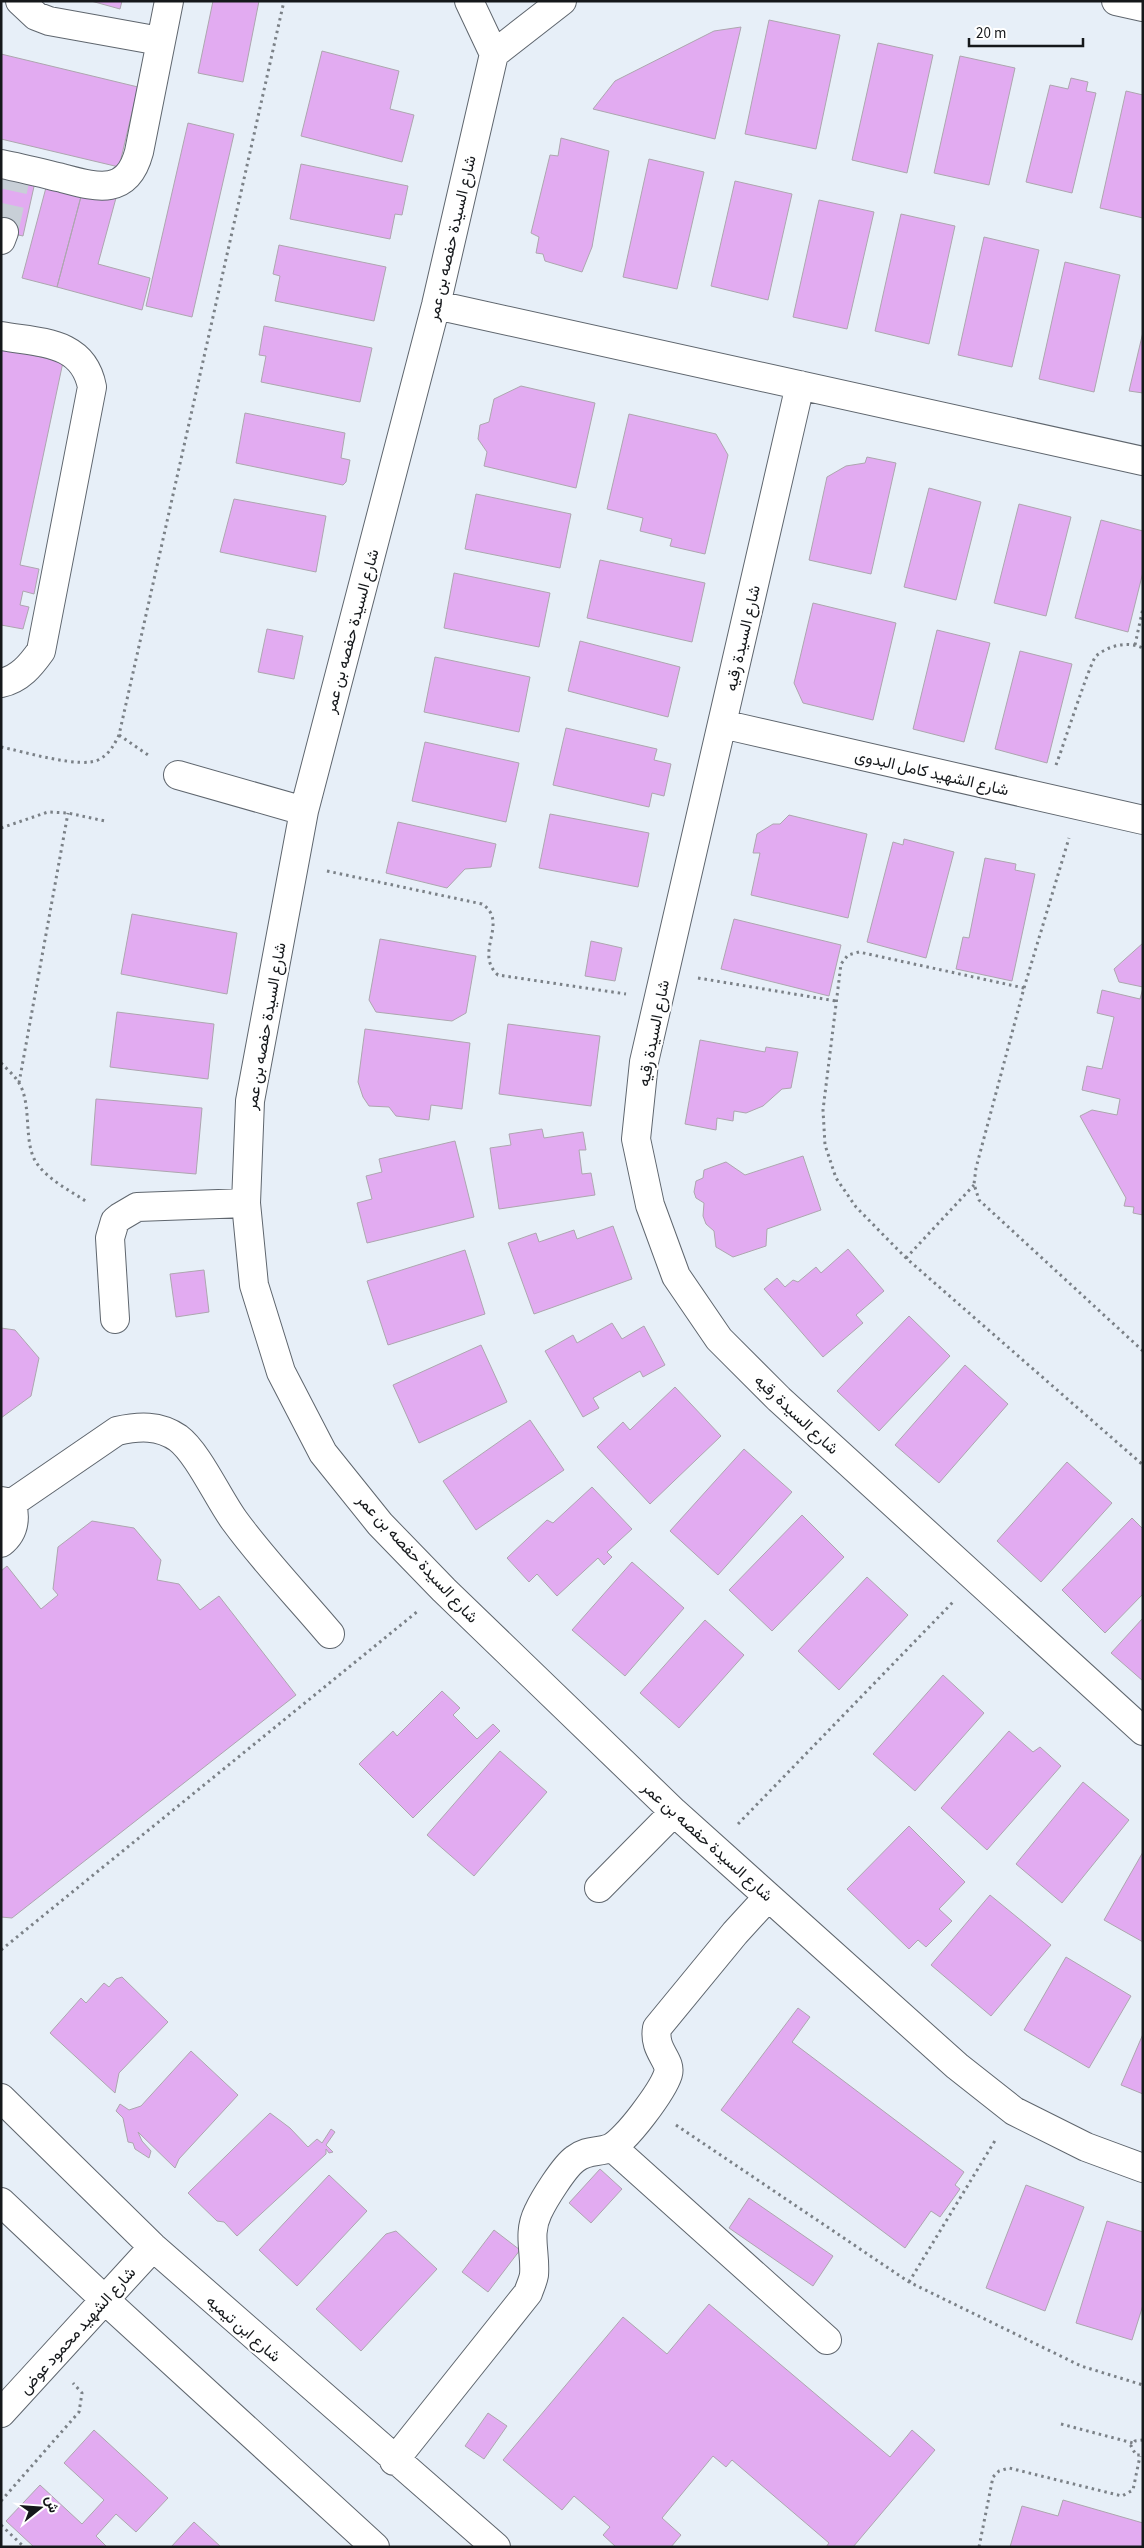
<svg xmlns="http://www.w3.org/2000/svg" width="1144" height="2548" font-family="'Source Sans 3',Vazirmatn,sans-serif">
<style>
.building{fill:#e2abf1;stroke:#ada6af}
.lines{fill:none;stroke-linecap:round;stroke-linejoin:round}
.minor-tunnel{stroke:#c8cfd7;stroke-width:28;stroke-dasharray:28 14;stroke-linecap:butt}
.minor-casing{stroke:#5f666e;stroke-width:30}
.major-casing{stroke:#5f666e;stroke-width:30}
.path{stroke:#7b8187;stroke-width:3;stroke-dasharray:2.5 4;stroke-linecap:butt}
.minor{stroke:#fff;stroke-width:28}
.major{stroke:#fff;stroke-width:28}
.labels{text-anchor:middle;stroke-width:4.5;stroke-linejoin:round;paint-order:stroke}
.street-label{font-size:16px;fill:#15181b;stroke:#fff}
</style>
<rect width="100%" height="100%" fill="#e7eff8"/>
<path class="building" d="M91,1H122L120,9Z
M213,1H259L243,82L198,73Z
M769,20L840,35L816,149L745,134Z
M741,27L715,139L593,109L615,81L714,31Z
M878,43L933,55L907,173L852,160Z
M322,51L399,71L390,109L414,115L402,162L301,136Z
M1,54L138,87L119,167L1,139Z
M960,56L1015,68L989,185L934,173Z
M1071,78L1088,82L1086,91L1096,93L1072,193L1026,182L1050,85L1068,89Z
M1126,91L1143,95V218L1100,208Z
M188,123L234,134L192,317L146,306Z
M561,138L609,151L592,247L582,272L545,261L543,254L536,253L539,237L531,233L550,155L558,156Z
M649,159L704,172L677,289L623,277Z
M301,164L408,186L402,215L395,214L390,239L290,219Z
M1,174L35,182L23,236L1,231Z
M48,180L83,189L57,287L22,278Z
M735,181L792,194L768,300L711,286Z
M83,189L116,198L98,264L150,278L142,310L57,287Z
M819,200L874,212L847,329L793,317Z
M901,214L955,226L929,344L875,331Z
M984,237L1039,250L1012,367L958,355Z
M279,245L386,267L374,321L275,301L280,276L273,274Z
M1065,262L1120,275L1094,392L1039,379Z
M264,326L372,348L360,402L261,382L266,356L259,355Z
M1143,332V393L1129,391Z
M1,348L63,362L20,565L39,569L34,594L23,591L20,605L29,607L23,629L1,625Z
M521,386L595,403L576,488L484,466L487,452L478,439L480,425L489,422L494,399Z
M245,413L345,433L341,458L350,460L346,482L343,485L236,463Z
M629,414L716,434L728,455L705,554L670,546L672,539L640,531L643,518L607,509Z
M867,457L896,463L871,574L809,560L827,477L846,466L865,463Z
M929,488L981,502L956,600L904,587Z
M476,494L571,514L560,568L465,549Z
M234,499L326,516L316,572L220,552Z
M1019,504L1071,517L1046,616L994,603Z
M1101,520L1143,531V572L1128,632L1075,618Z
M600,560L705,583L692,642L587,618Z
M454,573L550,593L539,647L444,628Z
M813,603L896,623L873,720L803,703L794,683Z
M267,629L303,636L294,679L258,672Z
M937,630L990,643L964,742L913,729Z
M580,641L680,667L668,717L568,691Z
M1020,651L1072,664L1047,763L995,749Z
M435,657L530,677L519,732L424,712Z
M566,728L657,749L654,760L671,764L664,796L652,793L649,807L553,785Z
M425,742L519,763L506,822L412,801Z
M550,814L649,833L638,887L539,868Z
M789,815L867,834L848,918L751,895L760,853H753L757,834L773,824H780Z
M398,822L496,844L491,867L465,869L447,888L386,873Z
M904,839L954,852L926,958L867,942L893,842L903,845Z
M985,858L1016,864L1015,870L1035,874L1012,981L956,969L963,937L969,938Z
M132,914L237,933L227,994L121,974Z
M734,919L841,945L829,996L721,969Z
M380,939L476,956L466,1013L452,1021L376,1012L369,1000Z
M591,941L622,948L615,981L585,976Z
M1143,943V987L1119,982L1114,969Z
M1143,988V1215L1133,1213L1134,1207L1124,1206L1126,1198L1080,1116L1092,1110L1117,1115L1120,1099L1082,1090L1087,1066L1102,1069L1114,1017L1097,1013L1102,990L1140,999Z
M117,1012L214,1024L208,1079L110,1067Z
M508,1024L600,1036L591,1106L499,1094Z
M365,1029L470,1043L462,1109L431,1105L429,1120L396,1116L389,1107L369,1106L363,1097L358,1082Z
M700,1040L765,1052L766,1047L798,1052L791,1088L782,1089L763,1106L746,1113L734,1111L733,1121L717,1118L716,1130L685,1124Z
M96,1099L202,1108L196,1174L91,1165Z
M542,1129L544,1138L583,1132L586,1150H579L582,1174L591,1173L595,1195L499,1209L490,1148L511,1145L509,1134Z
M455,1141L474,1217L367,1243L357,1203L372,1199L366,1176L382,1172L379,1159Z
M803,1156L821,1210L767,1229L766,1246L733,1257L716,1247L714,1231L706,1224L703,1216L704,1203L696,1198L694,1192L696,1181L703,1178L704,1170L726,1162L745,1175Z
M613,1226L632,1279L534,1314L508,1243L536,1233L539,1242L574,1230L577,1239Z
M848,1249L884,1291L856,1315L863,1323L823,1357L764,1289L777,1278L785,1287L793,1280L798,1282L816,1267L821,1273Z
M465,1250L485,1314L388,1345L367,1281Z
M204,1270L209,1312L176,1317L170,1274Z
M909,1316L950,1356L879,1431L837,1391Z
M612,1323L622,1339L644,1326L665,1365L643,1377L640,1371L593,1398L599,1408L583,1417L545,1351L573,1335L577,1343Z
M1,1328L15,1330L39,1358L31,1396L1,1418Z
M481,1345L507,1402L419,1443L393,1385Z
M965,1365L1008,1404L939,1483L895,1445Z
M675,1387L721,1436L650,1504L597,1447L623,1422L630,1430Z
M530,1420L564,1470L476,1530L443,1481Z
M744,1449L792,1492L718,1575L670,1531Z
M1067,1462L1112,1503L1041,1582L997,1541Z
M592,1487L632,1529L607,1552L612,1557L604,1565L598,1558L557,1596L537,1574L529,1582L507,1558L547,1520L553,1523Z
M802,1515L844,1557L772,1631L729,1590Z
M1132,1518L1143,1529V1594L1105,1633L1062,1590Z
M92,1521L134,1528L161,1560L157,1580L179,1584L200,1610L219,1596L296,1695L12,1918L1,1917V1571L7,1566L41,1609L58,1595L53,1589L58,1547Z
M632,1562L684,1608L625,1676L572,1630Z
M867,1577L908,1615L839,1690L798,1651Z
M1143,1618V1681L1111,1653Z
M705,1620L744,1655L679,1728L640,1693Z
M943,1675L984,1713L915,1791L873,1754Z
M442,1691L460,1708L453,1715L477,1739L493,1724L500,1731L413,1818L359,1764L393,1731L397,1736Z
M1009,1731L1033,1752L1040,1747L1061,1766L987,1850L941,1808Z
M500,1751L547,1792L474,1876L427,1835Z
M1083,1782L1129,1820L1062,1903L1016,1864Z
M909,1826L965,1882L939,1909L952,1921L926,1947L918,1940L909,1949L847,1889Z
M1143,1852V1942L1104,1920Z
M990,1895L1051,1945L991,2016L931,1965Z
M1066,1957L1131,1996L1089,2068L1024,2030Z
M122,1977L168,2022L119,2073L115,2093L50,2033L81,1998L86,2003L104,1983L109,1987L116,1979Z
M798,2008L810,2017L792,2042L964,2172L955,2185L960,2189L940,2217L931,2211L905,2248L721,2110Z
M1143,2034V2094L1121,2085Z
M191,2051L238,2095L179,2159L175,2168L138,2132L142,2141L151,2151L149,2158L135,2149L133,2143L128,2142L123,2118L116,2111L120,2104L129,2110L141,2106Z
M270,2113L290,2128L308,2147L317,2139L322,2143L331,2129L335,2132L326,2145L333,2152L329,2153L326,2149V2154L237,2236L224,2222L217,2221L188,2193Z
M600,2169L622,2189L591,2223L569,2203Z
M329,2175L367,2211L297,2286L259,2250Z
M1026,2185L1084,2207L1045,2311L986,2288Z
M749,2198L833,2256L813,2286L729,2228Z
M1107,2221L1143,2232V2305L1132,2340L1076,2323Z
M494,2230L520,2250L488,2292L462,2272Z
M396,2231L437,2269L361,2351L316,2309L386,2234Z
M709,2304L890,2457L912,2430L935,2450L853,2547H826L829,2543L732,2460L726,2467L713,2456L662,2518L681,2535L671,2547H616L603,2535L610,2527L574,2496L562,2510L503,2460L623,2317L667,2354Z
M488,2413L507,2426L484,2459L465,2446Z
M94,2430L168,2498L136,2532L116,2514L96,2536L107,2547H34L6,2521L40,2485L82,2524L104,2500L64,2463Z
M1063,2500L1143,2523V2547H1010L1022,2506L1058,2516Z
M194,2522L221,2547H171Z"/>
<g class="lines">
<path class="minor-tunnel" d="M4,232L16,177"/>
<g class="minor-casing">
<path id="minor" d="M20,1L36,16L49,21L160,41
M469,1L494,54
M494,54L436,305L304,811L250,1101L246,1203L254,1285L281,1372L323,1453L380,1524L444,1590L674,1812L957,2066L1014,2111L1086,2147L1143,2168
M494,54L562,1
M1,164C21,168 41,173 62,178C96,187 127,197 139,152L169,1
M1,240L4,232
M436,305L1143,461
M1,336C39,343 83,340 92,387L41,651C31,665 20,679 1,683
M800,385L644,1062L636,1139L650,1205L676,1276L719,1339L779,1399L1143,1731
M722,724L1143,820
M178,775L304,811
M115,1319L110,1238L115,1221L120,1217L137,1207L246,1203
M1,1501L12,1503C16,1519 15,1532 1,1543
M12,1503L117,1431C139,1426 159,1425 178,1438C198,1453 218,1498 234,1520C263,1560 298,1596 330,1634
M599,1888L674,1812
M1,2098L153,2247L496,2547
M612,2147L827,2340
M1,2202L105,2300L375,2547
M1,2413L153,2247
M394,2461L528,2293C530,2287 533,2281 534,2275C536,2253 527,2234 538,2212C544,2199 564,2167 575,2159C588,2149 598,2153 610,2148C626,2141 663,2090 668,2074C672,2060 653,2051 657,2028L735,1933L768,1897"/>
</g>
<g class="major-casing">
<path id="major" d="M1116,1L1143,7"/>
</g>
<path class="path" d="M1135,645L1143,608
M119,735L151,757
M1,747C22,751 83,770 100,759C110,753 114,745 119,735L284,1
M1056,765C1062,750 1090,662 1096,656C1109,645 1128,641 1143,648
M1,828L48,812L68,813L105,821
M327,871L482,904C510,922 473,953 498,975L626,994
M698,978L836,1001
M1024,988L1069,838
M1,1063C7,1069 15,1076 19,1083C33,1106 22,1145 38,1165C50,1181 71,1191 87,1202
M19,1083L68,813
M906,1258L974,1185
M1143,1351L979,1200L974,1184L976,1168L1024,988L859,952L848,955L841,964L823,1110L825,1145L836,1178L856,1207L906,1258L1143,1465
M738,1824L953,1602
M1,1950L418,1611
M676,2125L909,2282L1081,2366L1143,2385
M909,2282L996,2139
M1061,2424L1133,2443
M1143,2440L1135,2441L1131,2446L1136,2455H1143
M1,2501L79,2412L82,2393L73,2383
M1,2525L24,2547
M979,2547L993,2477L999,2471L1009,2468L1122,2496L1133,2490L1140,2456"/>
<use href="#minor" class="minor"/>
<use href="#major" class="major"/>
</g>
<g class="labels">
<g class="street-label">
<text transform="translate(451 238) rotate(-77)" y="6">شارع السيدة حفصه بن عمر</text>
<text transform="translate(351 631) rotate(-75)" y="6">شارع السيدة حفصه بن عمر</text>
<text transform="translate(742 638) rotate(-77)" y="6">شارع السيدة رقيه</text>
<text transform="translate(932 772) rotate(13)" y="6">شارع الشهيد كامل البدوى</text>
<text transform="translate(265 1026) rotate(-80)" y="6">شارع السيدة حفصه بن عمر</text>
<text transform="translate(653 1033) rotate(-79)" y="6">شارع السيدة رقيه</text>
<text transform="translate(797 1414) rotate(43)" y="6">شارع السيدة رقيه</text>
<text transform="translate(418 1558) rotate(47)" y="6">شارع السيدة حفصه بن عمر</text>
<text transform="translate(708 1841) rotate(42)" y="6">شارع السيدة حفصه بن عمر</text>
<text transform="translate(244 2328) rotate(41)" y="6">شارع ابن تيميه</text>
<text transform="translate(77 2330) rotate(-48)" y="6">شارع الشهيد محمود عوض</text>
</g>
</g>
<rect width="1144" height="2548" fill="none" stroke="#15181b" stroke-width="5"/>
<g transform="translate(40 2508) rotate(73)" stroke="#ffffff" stroke-width="4" paint-order="stroke">
<path d="M0-4L9 19L0 12L-9 19Z" fill="#15181b"/>
<text y="-8" font-size="14" font-weight="bold" text-anchor="middle" fill="#15181b">ش</text>
</g>
<path d="M969 38v8h114v-8" fill="none" stroke="#15181b" stroke-width="2.5"/>
<text x="976" y="38" font-size="15" fill="#15181b" stroke="#ffffff" stroke-width="4" paint-order="stroke">20 m</text>
</svg>
